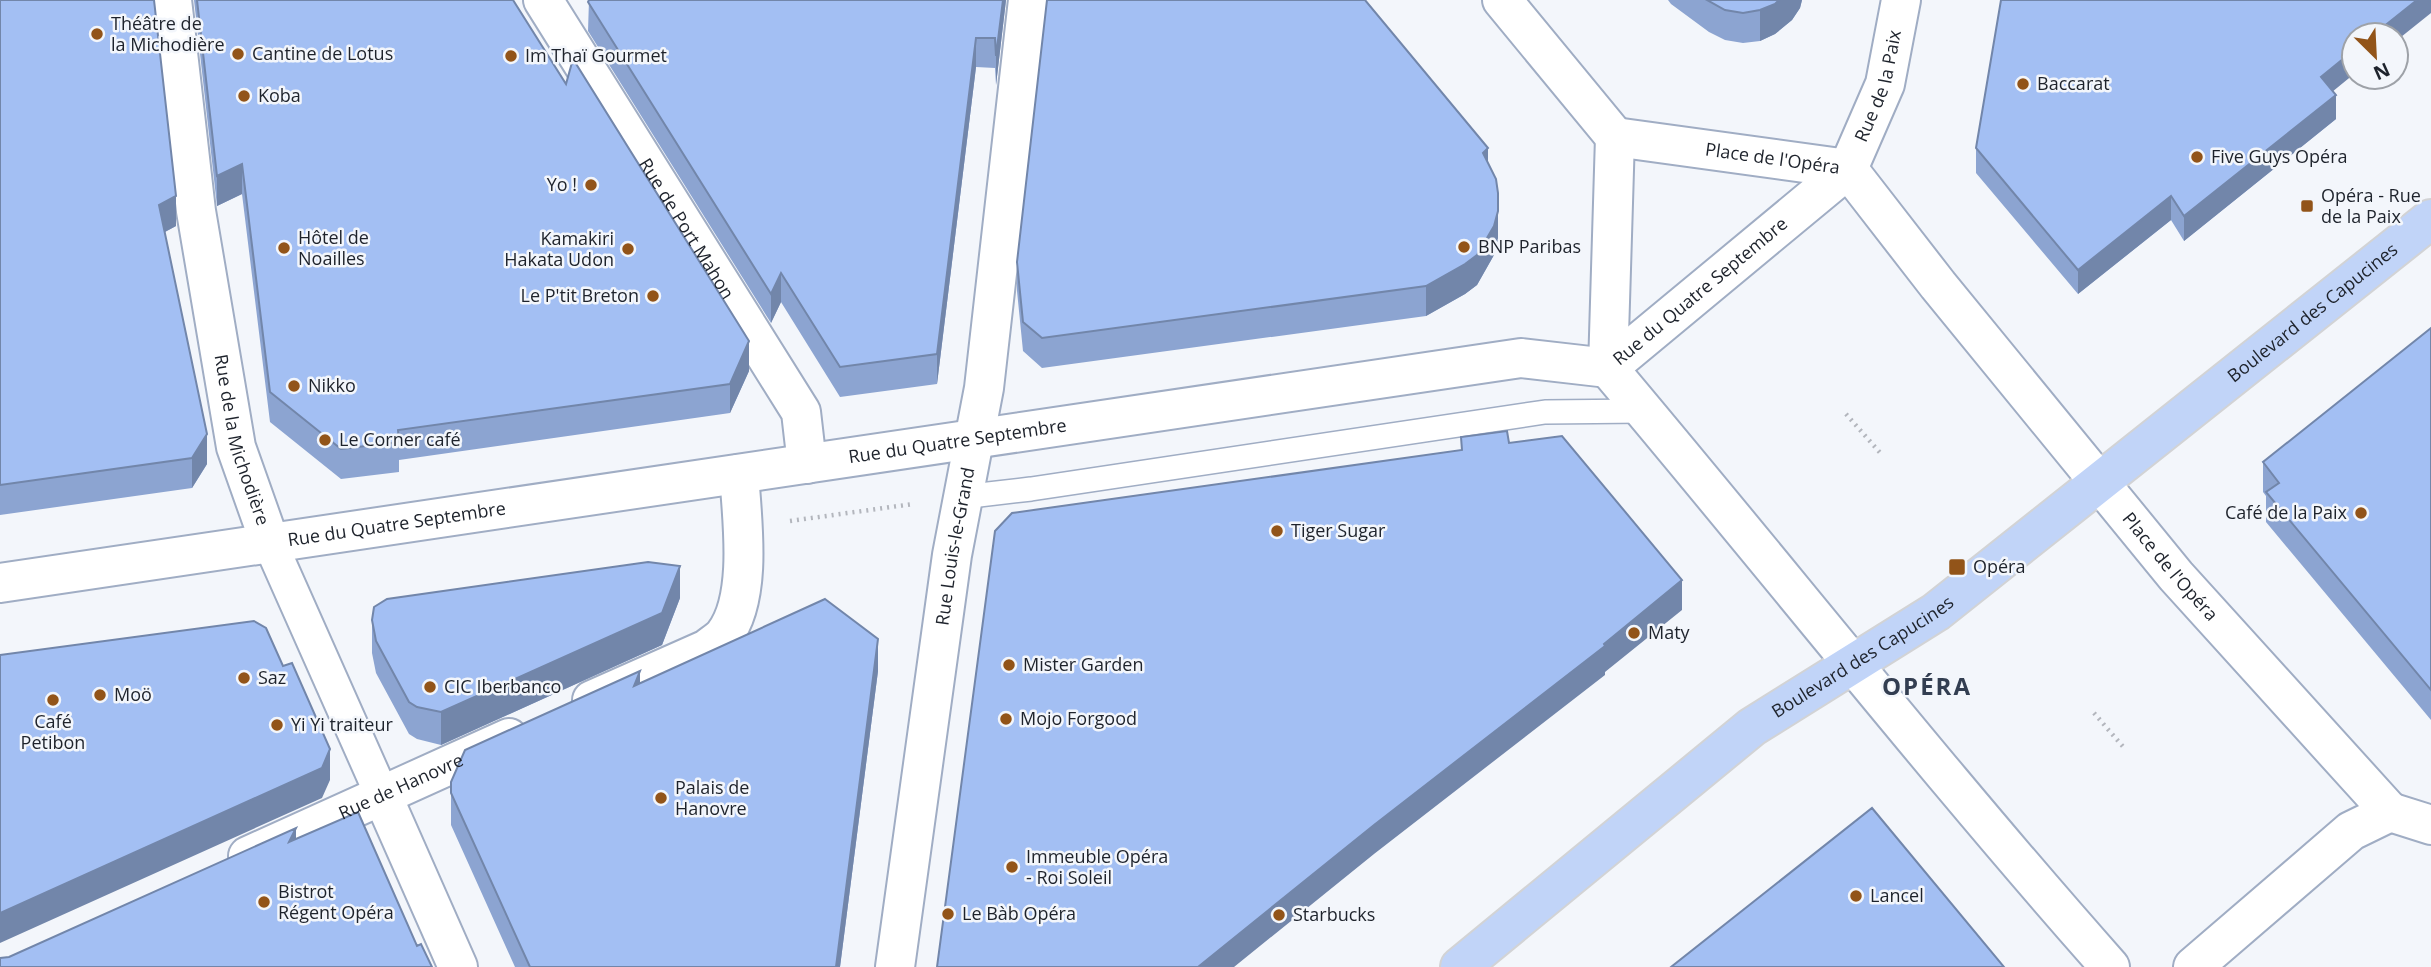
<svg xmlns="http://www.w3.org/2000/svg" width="2431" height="967" font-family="'Open Sans',sans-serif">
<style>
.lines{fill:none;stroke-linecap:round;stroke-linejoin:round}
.service-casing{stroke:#a0adc4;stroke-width:26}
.pedestrian-casing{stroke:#a0adc4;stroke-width:37}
.minor-casing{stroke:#a0adc4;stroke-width:42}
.tertiary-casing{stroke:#a0adc4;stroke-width:42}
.secondary-casing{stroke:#a0adc4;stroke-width:42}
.primary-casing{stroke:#d2d3d5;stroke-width:42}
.path{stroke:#b3b6bd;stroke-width:4.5;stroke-dasharray:2 5;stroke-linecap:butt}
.service{stroke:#fff;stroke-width:23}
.pedestrian{stroke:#fff;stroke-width:33}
.minor{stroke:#fff;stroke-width:38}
.tertiary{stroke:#fff;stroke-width:38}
.secondary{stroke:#fff;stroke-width:38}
.primary{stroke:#c1d4f8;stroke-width:38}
.wall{fill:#8ca4d1}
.shaded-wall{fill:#7286aa}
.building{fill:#a3bff3;stroke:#7286aa;stroke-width:2}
.poi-dot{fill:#925419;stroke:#f3f6fb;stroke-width:2.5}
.labels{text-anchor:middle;stroke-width:5;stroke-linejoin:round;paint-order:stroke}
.poi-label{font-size:18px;fill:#1e232c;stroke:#f3f6fb;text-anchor:start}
.street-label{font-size:18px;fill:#1e232c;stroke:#f3f6fb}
.district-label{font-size:24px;font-weight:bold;letter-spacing:2px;fill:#333e51;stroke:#f3f6fb}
</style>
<rect width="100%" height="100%" fill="#f3f6fb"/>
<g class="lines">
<g class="service-casing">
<path id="service" d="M962,497L1031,489L1545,412L1644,411"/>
</g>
<g class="pedestrian-casing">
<path id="pedestrian" d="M270,543L382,795"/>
</g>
<g class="minor-casing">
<g id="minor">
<path id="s1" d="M172,0L196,211L236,447L270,543"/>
<path id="s2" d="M543,0L801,412L807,464"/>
<path d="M592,700L707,649C713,644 720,640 724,635C753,598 742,518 739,474"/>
<path d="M382,795L458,967"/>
<path id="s3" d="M248,856L509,738"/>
</g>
</g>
<g class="tertiary-casing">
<g id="tertiary">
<path id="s4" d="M1848,169L1885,84L1901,0"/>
<path d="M2390,812L2431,825"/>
<path id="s5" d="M895,967L952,555L984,388L1028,0"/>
</g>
</g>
<g class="secondary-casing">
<g id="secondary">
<path d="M1502,0L1615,137"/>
<path id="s6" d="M1615,137L1848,169L1938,285L2176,576L2390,812L2351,831L2193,967"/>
<path d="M1615,137L1608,368C1776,567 1937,772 2110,967"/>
<path id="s7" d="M0,583L1521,358L1608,368L1848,169"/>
</g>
</g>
<g class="primary-casing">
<g id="primary">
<path id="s8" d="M1460,967L1752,727L1936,612L2431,219"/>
</g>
</g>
<path class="path" d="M1846,414L1882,455
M790,521L913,504
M2094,713L2125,749"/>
<use href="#service" class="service"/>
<use href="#pedestrian" class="pedestrian"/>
<use href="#minor" class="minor"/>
<use href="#tertiary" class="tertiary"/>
<use href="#secondary" class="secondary"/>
<use href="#primary" class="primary"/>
</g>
<path class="wall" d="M0,0L176,226L165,232L207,464L192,488L0,515Z
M194,0H513L749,371L730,413L399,460V472L341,479L270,422L242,194L217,206Z
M589,0H1006L996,85L995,68L976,67L937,384L840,397L781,302L771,323L588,31Z
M1668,0H1802L1800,8L1792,20L1775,34L1760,41L1743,43L1725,40L1709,32L1671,4Z
M2333,91L2336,119L2184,241L2171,220L2078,294L1976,173V148Z
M1488,163L1498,240L1494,255L1477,285L1465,294L1426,316L1042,368L1023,351L1017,291V262Z
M2431,328V720L2266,522V496L2263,492V462Z
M680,598L662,645L441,745L417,739L409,734L376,673L372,653V620Z
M878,671L840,967H515L451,825V782L640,683Z"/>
<path class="shaded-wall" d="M1003,0H1006L996,85V56Z
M1779,0H1802L1800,8L1792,20L1775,34L1760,41V10Z
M2417,0H2431V13L2396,41V35H2373Z
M976,38V67L937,384V354Z
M2354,50V74L2321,101V77Z
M2336,95V119L2184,241V216Z
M1488,148V177L1483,153Z
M242,164V194L217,206V176Z
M1498,193V240L1494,255L1477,285L1465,294L1426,316V286Z
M176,196V226L159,235V205Z
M2171,196V220L2078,294V270Z
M781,273V302L771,323V294Z
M749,341V371L730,413V384Z
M207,434V464L192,488V458Z
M680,566V598L662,645L441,745V712Z
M1682,580V610L1605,672V675L1374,854L1234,967H1198L1374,825L1604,644Z
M878,639V671L840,967H836Z
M640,671V703L634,686Z
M330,749V780L322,798L0,943V913Z
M296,828V858L289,842Z"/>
<path class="building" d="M0,0H154L176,196L159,205L207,434L192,458L0,485Z
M197,0H513L566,84L573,59L749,341L730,384L398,430L399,442L341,449L270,392L242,164L217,176Z
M589,0H1003L996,56L995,38H976L937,354L840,367L781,273L771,294L588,2Z
M1047,0H1365L1488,148L1483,153L1496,179L1498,193V211L1494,226L1477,255L1465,264L1426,286L1042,338L1023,322L1017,262Z
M1707,0H1779L1775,4L1760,10L1743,13L1725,10Z
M2001,0H2417L2373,35H2354V50L2321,77L2336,95L2184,216L2171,196L2078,270L1976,148Z
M2431,328V690L2266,492L2279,483L2263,462Z
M1507,431L1509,443L1562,436L1682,580L1604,644L1605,646L1374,825L1198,967H937L995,531L1012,513L1462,450L1461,437Z
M648,562L680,566L662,613L441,712L417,707L409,702L376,641L372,620L374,607L387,599Z
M825,599L878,639L836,967H530L451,793V782L465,750L640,671L634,686Z
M254,621L266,628L283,666L292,663L330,749L322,768L0,913V655Z
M1872,808L2004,967H1671Z
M358,812L417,946L421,944L432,967H0V958L9,957L296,828L289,842Z"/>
<g class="poi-dot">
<circle cx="97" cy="34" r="7"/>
<circle cx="238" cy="54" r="7"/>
<circle cx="511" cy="56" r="7"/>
<circle cx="2023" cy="84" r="7"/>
<circle cx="244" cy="96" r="7"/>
<circle cx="2197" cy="157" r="7"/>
<circle cx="591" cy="185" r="7"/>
<rect x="2300" y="199" width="14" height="14" rx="3.5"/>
<circle cx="1464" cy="247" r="7"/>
<circle cx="284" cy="248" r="7"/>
<circle cx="628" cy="249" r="7"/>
<circle cx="653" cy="296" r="7"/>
<circle cx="294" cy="386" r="7"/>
<circle cx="325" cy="440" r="7"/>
<circle cx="2361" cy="513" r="7"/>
<circle cx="1277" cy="531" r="7"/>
<rect x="1948" y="558" width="18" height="18" rx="3.5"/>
<circle cx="1634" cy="633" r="7"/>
<circle cx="1009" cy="665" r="7"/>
<circle cx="244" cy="678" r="7"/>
<circle cx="430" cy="687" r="7"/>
<circle cx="100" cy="695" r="7"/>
<circle cx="53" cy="700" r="7"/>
<circle cx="1006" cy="719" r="7"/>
<circle cx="277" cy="725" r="7"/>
<circle cx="661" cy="798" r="7"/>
<circle cx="1012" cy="867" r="7"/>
<circle cx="1856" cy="896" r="7"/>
<circle cx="264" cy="902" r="7"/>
<circle cx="948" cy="914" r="7"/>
<circle cx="1279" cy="915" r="7"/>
</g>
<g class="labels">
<g class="poi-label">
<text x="111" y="30">Théâtre de<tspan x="111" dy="21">la Michodière</tspan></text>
<text x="252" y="60">Cantine de Lotus</text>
<text x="525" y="62">Im Thaï Gourmet</text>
<text x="2037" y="90">Baccarat</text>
<text x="258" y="102">Koba</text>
<text x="2211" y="163">Five Guys Opéra</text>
<text x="577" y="191" text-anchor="end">Yo !</text>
<text x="2321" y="202">Opéra - Rue<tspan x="2321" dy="21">de la Paix</tspan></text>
<text x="298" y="244">Hôtel de<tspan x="298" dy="21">Noailles</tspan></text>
<text x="614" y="245" text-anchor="end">Kamakiri<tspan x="614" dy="21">Hakata Udon</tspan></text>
<text x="1478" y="253">BNP Paribas</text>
<text x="639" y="302" text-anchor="end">Le P'tit Breton</text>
<text x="308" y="392">Nikko</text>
<text x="339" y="446">Le Corner café</text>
<text x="2347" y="519" text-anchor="end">Café de la Paix</text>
<text x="1291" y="537">Tiger Sugar</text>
<text x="1973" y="573">Opéra</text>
<text x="1648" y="639">Maty</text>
<text x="1023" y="671">Mister Garden</text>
<text x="258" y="684">Saz</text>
<text x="444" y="693">CIC Iberbanco</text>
<text x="114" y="701">Moö</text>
<text x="1020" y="725">Mojo Forgood</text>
<text x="53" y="728" text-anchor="middle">Café<tspan x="53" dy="21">Petibon</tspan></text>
<text x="291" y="731">Yi Yi traiteur</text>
<text x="675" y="794">Palais de<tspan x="675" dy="21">Hanovre</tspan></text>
<text x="1026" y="863">Immeuble Opéra<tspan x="1026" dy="21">- Roi Soleil</tspan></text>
<text x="278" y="898">Bistrot<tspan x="278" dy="21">Régent Opéra</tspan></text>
<text x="1870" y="902">Lancel</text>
<text x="962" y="920">Le Bàb Opéra</text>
<text x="1293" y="921">Starbucks</text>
</g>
<g class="street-label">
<text dy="6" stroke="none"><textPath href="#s4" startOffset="89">Rue de la Paix</textPath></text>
<text dy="6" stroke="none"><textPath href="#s6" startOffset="159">Place de l'Opéra</textPath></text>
<text dy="6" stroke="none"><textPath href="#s2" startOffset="270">Rue de Port Mahon</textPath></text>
<text dy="6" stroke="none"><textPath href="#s7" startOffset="1745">Rue du Quatre Septembre</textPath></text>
<text dy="6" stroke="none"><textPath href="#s8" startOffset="1076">Boulevard des Capucines</textPath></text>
<text dy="6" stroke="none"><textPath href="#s1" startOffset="446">Rue de la Michodière</textPath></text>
<text dy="6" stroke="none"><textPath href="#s7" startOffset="968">Rue du Quatre Septembre</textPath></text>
<text dy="6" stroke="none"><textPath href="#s7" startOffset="401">Rue du Quatre Septembre</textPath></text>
<text dy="6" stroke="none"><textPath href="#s5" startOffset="425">Rue Louis-le-Grand</textPath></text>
<text dy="6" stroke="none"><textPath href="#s6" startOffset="747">Place de l'Opéra</textPath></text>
<text dy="6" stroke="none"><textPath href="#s8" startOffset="509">Boulevard des Capucines</textPath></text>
<text dy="6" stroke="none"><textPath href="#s3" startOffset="168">Rue de Hanovre</textPath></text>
</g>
<g class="district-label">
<text x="1927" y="695">OPÉRA</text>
</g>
</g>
<g transform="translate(2375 56) rotate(156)"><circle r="33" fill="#f3f6fb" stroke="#9ea2a8" stroke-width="2"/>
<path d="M0-5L12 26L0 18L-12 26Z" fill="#925419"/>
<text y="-10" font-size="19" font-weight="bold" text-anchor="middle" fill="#1e232c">N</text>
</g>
</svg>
